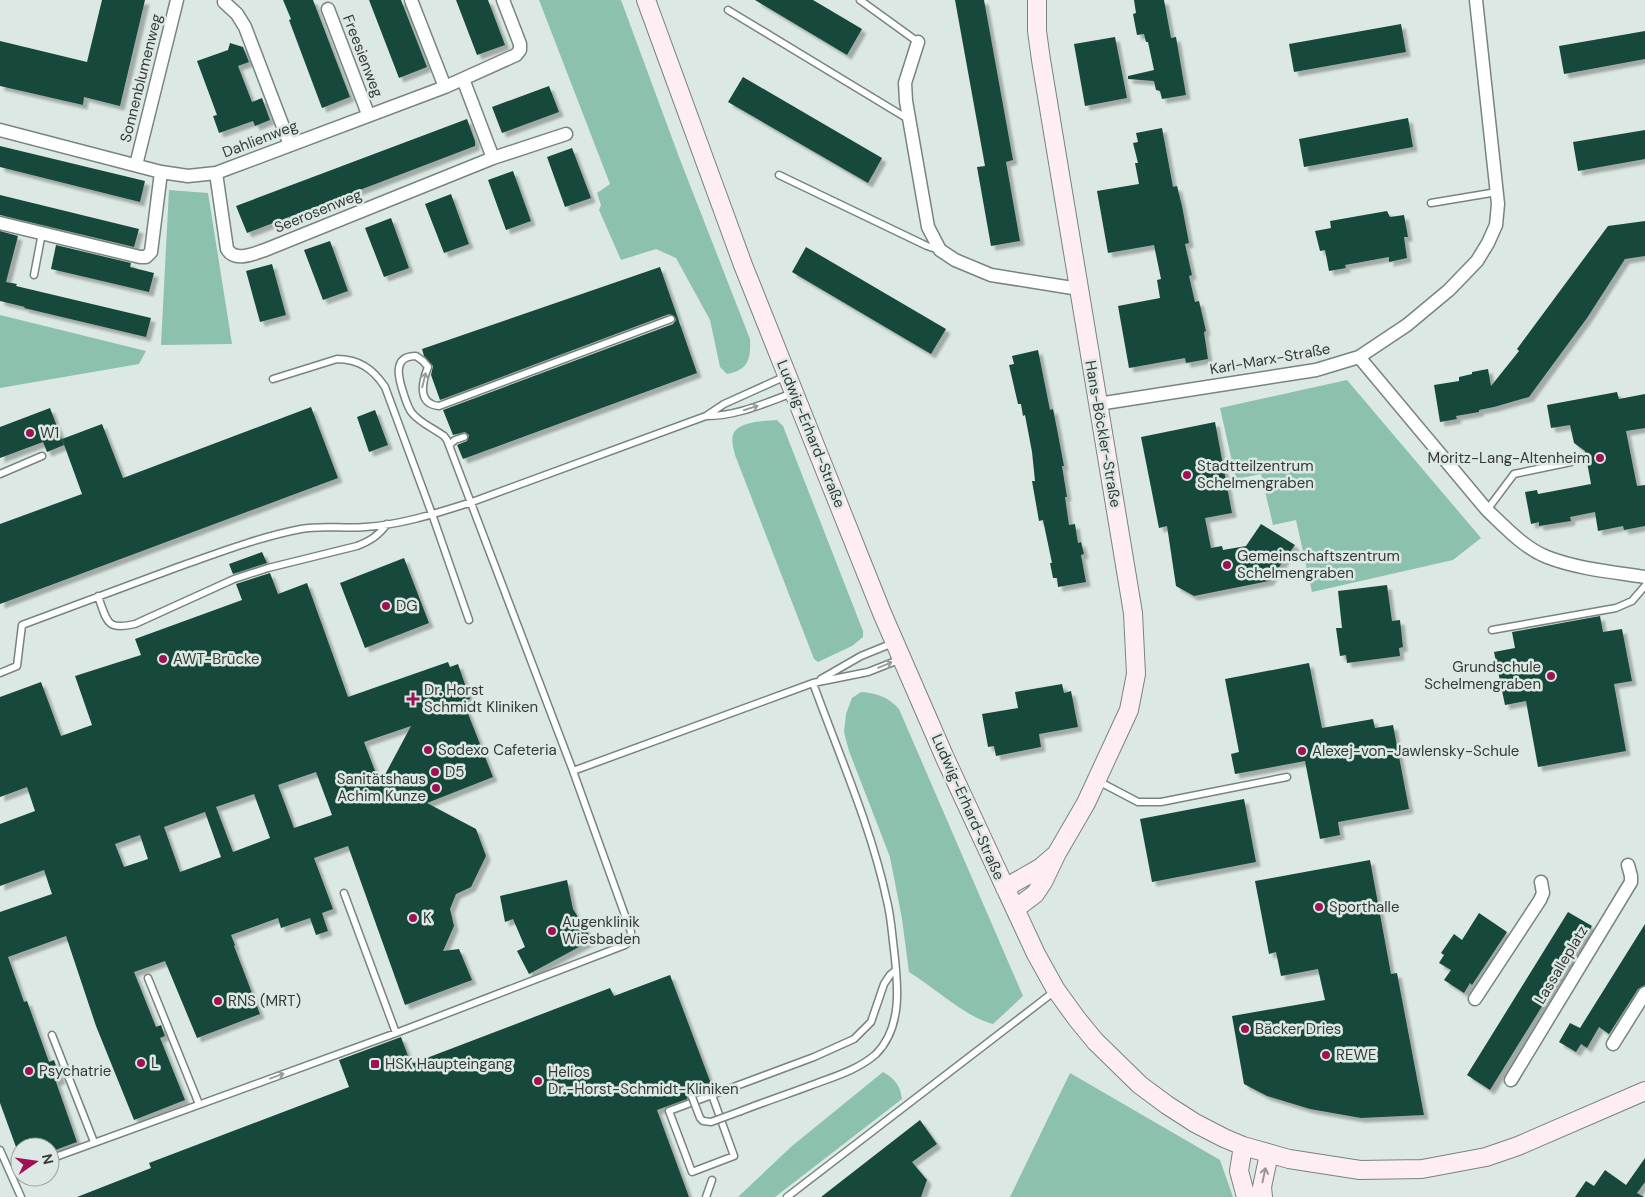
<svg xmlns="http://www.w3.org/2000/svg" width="1645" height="1197" font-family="'DM Sans',sans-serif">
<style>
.green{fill:#8cc1ad}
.building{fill:#19493a;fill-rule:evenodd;filter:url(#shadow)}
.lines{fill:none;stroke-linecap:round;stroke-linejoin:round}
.lane-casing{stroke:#78847f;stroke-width:9}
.street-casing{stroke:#78847f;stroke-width:15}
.secondary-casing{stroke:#78847f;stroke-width:20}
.lane{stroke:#fff;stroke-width:6}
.street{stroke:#fff;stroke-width:12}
.secondary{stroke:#feedf2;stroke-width:18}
.lane-bridge-casing{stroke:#78847f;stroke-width:9;stroke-linecap:butt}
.lane-bridge{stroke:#fff;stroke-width:6}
.oneway{stroke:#9a9c9c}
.oneway2{stroke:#9a9495}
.poi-dot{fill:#a11055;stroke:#dce8e3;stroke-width:2}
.labels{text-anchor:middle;stroke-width:5;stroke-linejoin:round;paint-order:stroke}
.street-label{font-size:15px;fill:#353a38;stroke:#dce8e3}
.poi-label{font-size:15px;fill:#353a38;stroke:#dce8e3;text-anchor:start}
</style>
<defs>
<filter id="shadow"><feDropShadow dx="4.5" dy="4.5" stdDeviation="1" flood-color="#0004"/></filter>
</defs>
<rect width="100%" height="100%" fill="#dce8e3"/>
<path class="green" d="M539,0H621L679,157L750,339C751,360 748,370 727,374L720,367L710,320L676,258L656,249L621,260L599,210L601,205L597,193L610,184Z
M169,190L208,193L232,344L161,345Z
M0,315L146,351L139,364L0,388Z
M1347,380L1481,538L1453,560L1312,592L1296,520L1273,525L1261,474L1236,479L1220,408Z
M777,420L783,426L863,631V637L852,646L818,662L814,659L735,455C734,450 731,441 733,435C737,421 765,421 777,420Z
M861,692C877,693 888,697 899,709L1023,996L993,1024C965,1017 935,988 909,972L902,919L890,857L849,751L844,732L846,714L852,698Z
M883,1072C895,1079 900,1085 902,1099L775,1197H738L792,1146Z
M1070,1073L1220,1160L1233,1197H1010Z"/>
<path class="building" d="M102,0H145L120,106L84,97L83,105L0,86V41L87,62Z
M283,0H313L350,97L322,108L289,20L291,19Z
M369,0H401L427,67L399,78Z
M456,0H488L505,45L477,55Z
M755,0H813L862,29L847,55Z
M955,0H984L1013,160L1006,162L1020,241L991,246L977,167L985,166Z
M1134,0H1164L1171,38L1176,37L1186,95L1162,99L1160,91L1156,90L1154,81L1128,79V76L1154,70L1148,42H1146L1144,34L1137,35L1133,14L1136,13Z
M1401,24L1406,52L1294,72L1289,44Z
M1645,31V59L1564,74L1559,46Z
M1115,37L1127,98L1085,106L1074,44Z
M230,43L243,47L249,62L238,66L252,102L262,98L270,120L255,126L253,121L219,133L213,116L217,115L197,61L228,50Z
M743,77L882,158L868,183L728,102Z
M549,86L559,112L502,133L492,107Z
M1408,118L1413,147L1304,167L1299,139Z
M467,119L475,141V146L247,233L236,206Z
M1162,128L1173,187L1177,186L1182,206L1189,243L1185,244L1192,275L1189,276L1195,302L1199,301L1206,331L1204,332L1208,359L1186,363L1185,358L1129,368L1118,306L1160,298L1157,280L1161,279L1154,245L1108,253L1097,191L1139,184L1135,163H1138L1133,143L1138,142L1136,133Z
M1645,130V159L1578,171L1573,142Z
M0,146L145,181L140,202L0,167Z
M572,148L591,198L565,207L547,157Z
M513,171L531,221L506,230L488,180Z
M451,194L469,244L444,253L425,204Z
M0,195L139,229L134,247L0,215Z
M1387,211L1390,217L1404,215L1408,237H1404L1407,258L1389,262V257L1345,265L1346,268L1329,271L1325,250L1320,251L1315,231L1331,228L1330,221Z
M391,218L409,268L384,277L365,228Z
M1645,221V256L1625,259L1587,318L1529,397L1494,407L1479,410V412L1456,416L1457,419L1440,422L1434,385L1459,381V377L1472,374V372L1488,369L1491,386L1519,351L1517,349L1608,226Z
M0,231L18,236L6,282L17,284L16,286L151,318L146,337L24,308L25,307L0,301Z
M330,241L348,291L323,300L304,250Z
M56,245L131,263L130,267L154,273L149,292L51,269Z
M806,247L946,329L931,354L792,272Z
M272,264L286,315L260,322L246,271Z
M660,267L697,373L463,459L457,445L467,441L469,435L465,432L453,435L443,410L673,324L676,320L675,317L669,314L440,400L431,375L433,366L424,356L422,349Z
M1038,350L1050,410L1053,409L1057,429L1064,466H1062L1067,497H1065L1069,525L1075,524L1078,543L1081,542L1084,554L1081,555L1086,582L1058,587L1057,578H1053L1050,563H1052L1043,520L1039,521L1032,481H1035L1032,452L1025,415L1023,416L1021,404H1018L1009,365L1014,364L1012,356Z
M1617,392L1619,399L1645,394V428L1626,431L1637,486L1645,485V526L1624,530L1623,526L1598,531L1595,512L1570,517L1571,521L1539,526V522L1531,524L1525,492L1537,490L1538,494L1591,484L1585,451L1574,443L1570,425L1551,428L1547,405Z
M311,407L338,478L0,604V524L82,494L62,439L102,424L123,478Z
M50,408L64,445L47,452L43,442L0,458V427Z
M375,410L388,445L369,452L357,417Z
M1215,422L1232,513L1205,518L1211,548L1222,546L1223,550L1246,546L1261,524L1295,545L1269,581L1194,596L1176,586L1167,526L1159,528L1141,437Z
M262,552L267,563L233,574L229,564Z
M404,558L429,623L365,648L340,583Z
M270,573L278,594L307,583L348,697L448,662L450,667L458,664L470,699L463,701L493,777L427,803L476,829L486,856L471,887L456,894L450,909L454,926L443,951L459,949L472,980L405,1005L348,846L314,858L333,909L322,913L328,931L316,935L310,918L281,928L278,918L231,935L235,945L234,946L260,1014L197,1038L165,961L134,972L156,1027L161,1025L165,1036L160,1038L185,1100L134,1120L96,1026L66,936L8,957L24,1002L27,1001L49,1062L54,1060L61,1079L56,1082L77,1142L50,1152V1147H16L0,1103V912L52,894L44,870L0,886V824L35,811L27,787L0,797V697L41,682L61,736L92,725L75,676L141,655L135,639L242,600L236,584ZM411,726L380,784L364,742ZM316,772L332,815L294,828L278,785ZM254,794L270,838L233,852L216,807ZM205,812L221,857L180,872L164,827ZM140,835L148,859L124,867L115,844Z
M1387,585L1392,621L1400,620L1403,647L1399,648L1400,656L1347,663L1346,655L1340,656L1336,628H1342L1338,591Z
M1600,616L1603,632L1622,629L1632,681L1614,684L1626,751L1538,767L1526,701L1505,705L1494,652L1515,648L1512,632Z
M1309,663L1322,728L1373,719L1375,728L1393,725L1409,809L1338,822L1340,835L1320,839L1305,761L1235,774L1231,754L1239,752L1225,679Z
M1062,684L1064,693L1071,691L1078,727L1039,734L1041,747L996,756L994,746L988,747L982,714L1018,708L1015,692Z
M1244,799L1256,862L1152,882L1140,819Z
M1370,860L1391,974L1397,973L1424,1115L1361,1118L1310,1109L1267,1096L1244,1084L1232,1016L1325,1000L1318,969L1281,976L1276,952L1269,954L1255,881Z
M567,880L573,909L592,940L529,974L517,951L525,947L513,919L505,922L500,896Z
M1568,912L1592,926L1490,1090L1467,1075Z
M1479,913L1507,932L1472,985L1470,983L1464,993L1444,980L1451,970L1439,963L1444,955L1441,953L1454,934L1462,940Z
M1645,924V985L1638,989L1609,1034L1599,1027L1587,1048L1581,1044L1576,1052L1559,1042L1570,1023L1580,1028Z
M670,975L713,1089L697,1095L691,1092L688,1094L687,1099L657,1110L689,1197H77L151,1168L149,1163L349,1087L339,1060L401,1037L411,1064L610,988L614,996Z
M920,1120L937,1144L912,1162L927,1180L921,1197H821Z
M1645,1158V1182L1637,1193L1644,1197H1575L1586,1181L1594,1186L1605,1170L1626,1185Z"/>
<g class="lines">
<g class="lane-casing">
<path id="lane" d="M860,0L918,42
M728,10L908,119
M779,175L927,246L939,250
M1431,203L1497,192
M34,275L42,233
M671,319L439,406C417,404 422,382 428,367L423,361L416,356C391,356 399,380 404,395C406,401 408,408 412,413C420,423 433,428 444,436L447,440L573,771L813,683L868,672L901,659
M273,379L337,359C359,359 373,369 385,387L432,514L469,620
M707,416C737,416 765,403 793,393
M449,445L455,440L464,437
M0,474L42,456
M1487,510L1514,474L1571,462
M98,596C107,621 106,631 135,624L234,579L268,568L357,546C370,541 378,536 387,524
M1492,630L1616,608L1632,601L1645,586
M0,673L17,666L22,625C74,606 126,586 178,567C218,553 259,537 301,529C322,525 343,529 365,527C401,525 437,513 472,502L706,416L724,404L786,376
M821,679L861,656L893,643
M1098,781L1138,802H1161L1287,777
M344,893L396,1033
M148,978L199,1104
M52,1035L94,1142
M712,1095L734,1156L692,1172L669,1111L814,1057L854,1039L871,1022L884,984L890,975L896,970
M741,1111C764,1102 788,1094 812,1085C833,1077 858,1070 876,1054C903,1027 898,984 894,950C892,934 891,917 887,901C871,826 839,755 813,683
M0,1150L21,1197
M50,1159L396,1033L625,945L629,942L631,932L573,771
M11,1173L20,1170
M706,1197L712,1180
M787,1197L1055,991"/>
</g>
<g class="street-casing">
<path id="street" d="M411,0L445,87
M224,2L237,14L245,27L290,145
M328,9L368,114
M918,42L905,83L906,101L928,227L940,250L955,260L991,275L1079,289
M0,130L161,172L188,176L216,173L445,87L516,55L520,50V44L503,0
M493,158L566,134
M136,165L177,0
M216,173L227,249C235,263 255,253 265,250L493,158L463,79
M0,223L140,257H146L151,252L161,172
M1359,357L1487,510C1505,527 1524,548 1547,557C1578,569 1613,572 1645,577
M1098,404L1316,370L1359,357L1407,325L1449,290L1477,261L1488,243L1496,225L1498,204L1476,0
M1475,999L1540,900L1543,893L1541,882
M1613,1044L1645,993
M1511,1080L1631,882V876L1628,865"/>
</g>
<g class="secondary-casing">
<path id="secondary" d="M646,0L743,265L882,613L945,758L1036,954L1056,990L1077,1019L1095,1041L1140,1085L1167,1105L1195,1123L1224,1138L1243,1146L1289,1159L1360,1170L1422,1169L1486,1157L1518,1146L1645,1091
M1005,888L1040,868L1054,856
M1015,909L1035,894L1043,882L1057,853L1086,803L1129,710L1136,674L1133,613L1041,60L1037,31V0
M1243,1146L1239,1171L1246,1197
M1263,1197L1262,1187L1269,1154"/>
</g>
<use href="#lane" class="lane"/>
<use href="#street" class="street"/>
<use href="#secondary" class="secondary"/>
<g class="lane-bridge-casing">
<path id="lane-bridge" d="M692,1097L700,1118L703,1121L711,1122L741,1111"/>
</g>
<use href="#lane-bridge" class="lane-bridge"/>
</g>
<defs><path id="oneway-shaft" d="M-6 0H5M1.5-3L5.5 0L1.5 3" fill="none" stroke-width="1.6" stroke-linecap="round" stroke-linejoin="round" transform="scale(1.25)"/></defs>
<g class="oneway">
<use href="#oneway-shaft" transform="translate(424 380) rotate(-76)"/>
<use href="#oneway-shaft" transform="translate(751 408) rotate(-18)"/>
<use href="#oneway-shaft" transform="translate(885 665) rotate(-23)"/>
<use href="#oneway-shaft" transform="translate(277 1076) rotate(-20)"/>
</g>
<use class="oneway2" href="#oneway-shaft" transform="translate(1264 1175) rotate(-78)"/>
<g class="poi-dot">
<circle cx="30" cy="433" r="5"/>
<circle cx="1600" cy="458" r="5"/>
<circle cx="1187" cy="475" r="5"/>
<circle cx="1227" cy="565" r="5"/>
<circle cx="386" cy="606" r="5"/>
<circle cx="163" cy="659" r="5"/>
<circle cx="1551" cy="676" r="5"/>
<path d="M410.5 691.5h5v5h5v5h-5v5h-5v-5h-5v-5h5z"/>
<circle cx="428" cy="750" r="5"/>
<circle cx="1302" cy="751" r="5"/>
<circle cx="435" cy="772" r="5"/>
<circle cx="436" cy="788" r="5"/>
<circle cx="1319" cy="907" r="5"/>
<circle cx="413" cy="918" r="5"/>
<circle cx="552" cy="931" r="5"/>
<circle cx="218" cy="1001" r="5"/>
<circle cx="1245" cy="1029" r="5"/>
<circle cx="1326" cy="1055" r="5"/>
<circle cx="141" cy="1063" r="5"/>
<rect x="370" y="1059" width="10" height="10" rx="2.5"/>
<circle cx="29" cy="1071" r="5"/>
<circle cx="538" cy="1081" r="5"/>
</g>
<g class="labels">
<g class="street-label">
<text transform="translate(363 56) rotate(69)" y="5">Freesienweg</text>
<text transform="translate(141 78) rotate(-76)" y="5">Sonnenblumenweg</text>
<text transform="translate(260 139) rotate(-21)" y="5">Dahlienweg</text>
<text transform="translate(318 211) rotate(-22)" y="5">Seerosenweg</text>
<text transform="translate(1270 359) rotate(-10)" y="5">Karl-Marx-Straße</text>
<text transform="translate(811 434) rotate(68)" y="5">Ludwig-Erhard-Straße</text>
<text transform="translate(1103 434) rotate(80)" y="5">Hans-Böckler-Straße</text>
<text transform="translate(968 807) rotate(66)" y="5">Ludwig-Erhard-Straße</text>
<text transform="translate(1561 965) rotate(-59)" y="5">Lassalleplatz</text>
</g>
<g class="poi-label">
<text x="40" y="438">W1</text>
<text x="1590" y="463" text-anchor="end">Moritz-Lang-Altenheim</text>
<text x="1197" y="471">Stadtteilzentrum<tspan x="1197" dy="17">Schelmengraben</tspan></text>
<text x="1237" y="561">Gemeinschaftszentrum<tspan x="1237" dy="17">Schelmengraben</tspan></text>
<text x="396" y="611">DG</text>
<text x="173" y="664">AWT-Brücke</text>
<text x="1541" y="672" text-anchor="end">Grundschule<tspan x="1541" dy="17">Schelmengraben</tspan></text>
<text x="424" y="695">Dr. Horst<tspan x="424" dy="17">Schmidt Kliniken</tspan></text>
<text x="438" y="755">Sodexo Cafeteria</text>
<text x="1312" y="756">Alexej-von-Jawlensky-Schule</text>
<text x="445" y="777">D5</text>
<text x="426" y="784" text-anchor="end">Sanitätshaus<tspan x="426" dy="17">Achim Kunze</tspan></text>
<text x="1329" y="912">Sporthalle</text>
<text x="423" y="923">K</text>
<text x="562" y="927">Augenklinik<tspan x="562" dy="17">Wiesbaden</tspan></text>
<text x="228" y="1006">RNS (MRT)</text>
<text x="1255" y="1034">Bäcker Dries</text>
<text x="1336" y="1060">REWE</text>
<text x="151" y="1068">L</text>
<text x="385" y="1069">HSK Haupteingang</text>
<text x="39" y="1076">Psychatrie</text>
<text x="548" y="1077">Helios<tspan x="548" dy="17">Dr.-Horst-Schmidt-Kliniken</tspan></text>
</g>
</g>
<g transform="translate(35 1162) rotate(77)"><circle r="24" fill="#dce8e3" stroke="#99a29f"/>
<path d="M0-4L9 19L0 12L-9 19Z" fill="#a11055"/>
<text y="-8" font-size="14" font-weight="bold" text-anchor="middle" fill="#353a38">N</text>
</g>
</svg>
